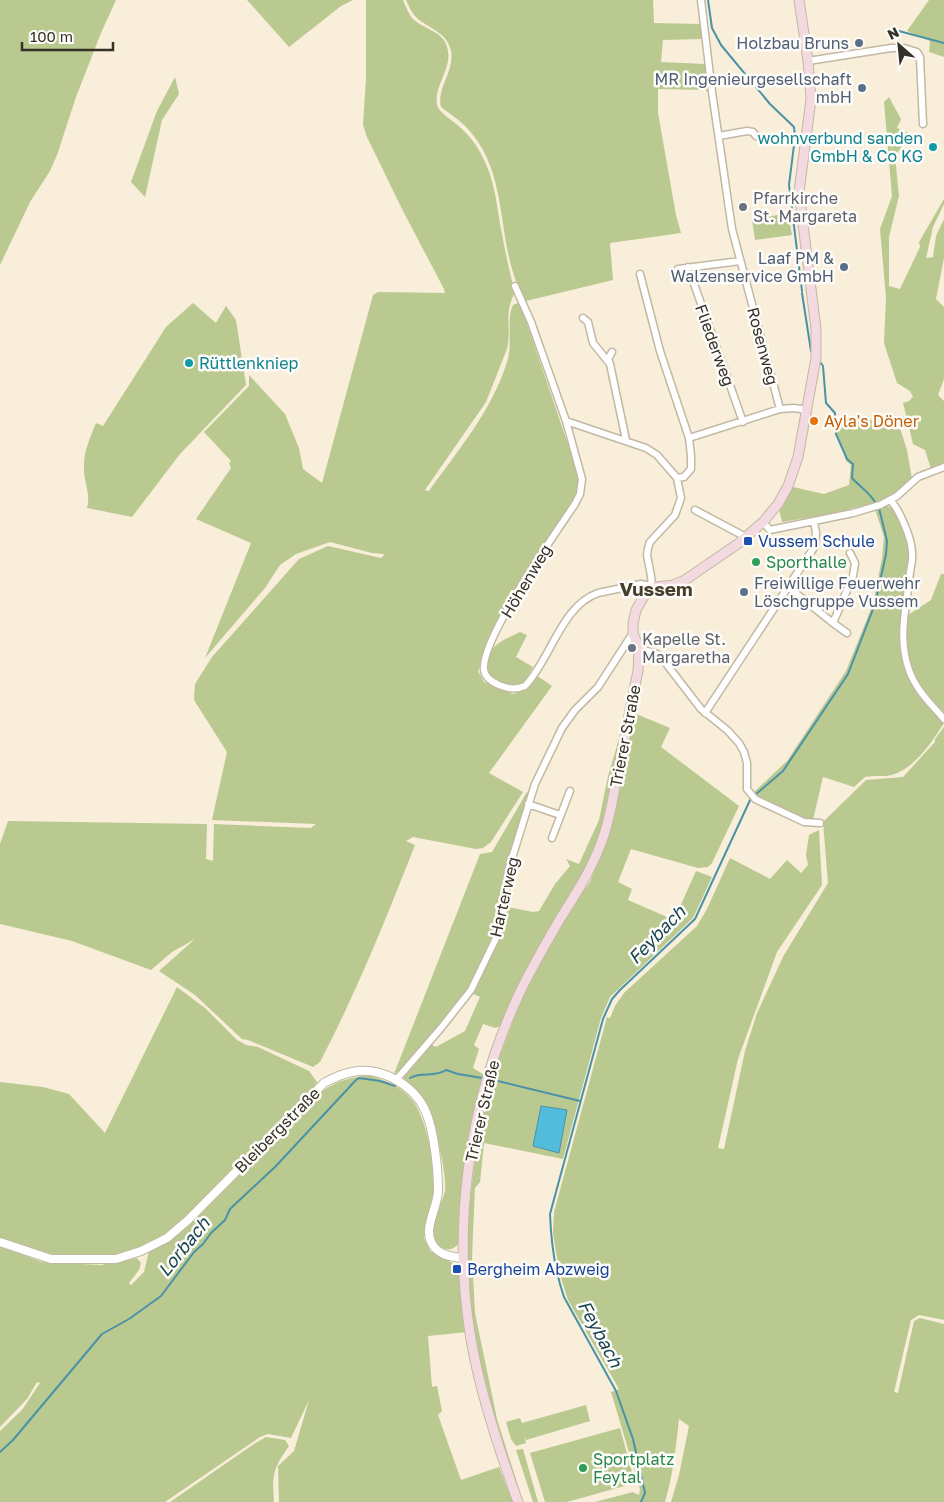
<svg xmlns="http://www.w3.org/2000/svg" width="944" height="1502" font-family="'Golos Text',sans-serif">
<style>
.green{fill:#bac990}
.water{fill:#53bcdd;stroke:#4a92a7}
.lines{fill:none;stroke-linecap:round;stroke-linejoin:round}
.stream{stroke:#4a92a7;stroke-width:2}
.minor-casing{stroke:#c2b8a4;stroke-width:9}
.tertiary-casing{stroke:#c2b8a4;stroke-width:10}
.secondary-casing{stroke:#c2b8a4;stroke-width:11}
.minor{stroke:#fff;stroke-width:6}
.tertiary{stroke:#fff;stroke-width:8}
.secondary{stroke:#f2dae0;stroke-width:9}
.service-dot{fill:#5c6f8a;stroke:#fefcf8;stroke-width:2}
.culture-dot{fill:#0f9aa8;stroke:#fefcf8;stroke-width:2}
.worship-dot{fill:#6b7280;stroke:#fefcf8;stroke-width:2}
.food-dot{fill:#e8710a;stroke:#fefcf8;stroke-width:2}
.transit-dot{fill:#1a4fb4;stroke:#fefcf8;stroke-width:2}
.leisure-dot{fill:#2e9e5b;stroke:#fefcf8;stroke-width:2}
.labels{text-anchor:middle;stroke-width:5;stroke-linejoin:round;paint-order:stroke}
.service-label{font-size:16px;fill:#4e5e75;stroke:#fefcf8;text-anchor:end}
.culture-label{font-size:16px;fill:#0d838f;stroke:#fefcf8;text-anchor:end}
.worship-label{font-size:16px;fill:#5b616d;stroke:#fefcf8;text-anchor:start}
.street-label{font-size:16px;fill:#353129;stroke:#fefcf8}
.food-label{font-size:16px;fill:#c56008;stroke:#fefcf8;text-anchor:start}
.transit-label{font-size:16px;fill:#164399;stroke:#fefcf8;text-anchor:start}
.leisure-label{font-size:16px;fill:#27864d;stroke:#fefcf8;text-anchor:start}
.water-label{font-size:18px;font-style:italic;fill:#184554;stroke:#fefcf8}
.quarter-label{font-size:19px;font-weight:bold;fill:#473f2e;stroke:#fefcf8}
</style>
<rect width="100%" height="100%" fill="#f8eed9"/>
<path class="green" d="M0,0H116L101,33L76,97L57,155L50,171L30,202L0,265Z
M247,0H353L341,6L289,47Z
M366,0H403C406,7 409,15 414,20C423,28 439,31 445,42C457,66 433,83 437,105C439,113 458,124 464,131C471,138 478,147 482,156C495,180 496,202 501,229C505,250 509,271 515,292C503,315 512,326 507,349L486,402L425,490L429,491C458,450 492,411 507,362C513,346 506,319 513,305L518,303H520L574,462L579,483L576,491L577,495L497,623L478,671L484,682L513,694L527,689L536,675L552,686L489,773L523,792L491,842L483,848L476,849L413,837L406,841L415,845C386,919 357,991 320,1062L313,1067L248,1040L242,1039L195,995L159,971L195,939L172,952L151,970L72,941L0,924V844L8,821L207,824L206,859L213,861L214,824L311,828L316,824L212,820L227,752L194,700L195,684L212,657L299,559L328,546L381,558L385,554L372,553L330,542L296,554L280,565L265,588L205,658L251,543L196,519L231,468L229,463L231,461L204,432L249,386V375L285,414L299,448L303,469L322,483L373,295L378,292L445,293L444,289L403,211L367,137L363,125L366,79Z
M406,0H653L654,23L701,24L702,39L663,40L661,62L705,64L708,92L705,90L658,89V113L676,215L681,233L610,243L613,280L526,301C493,248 513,178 468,129C461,121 450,114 441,107C436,88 455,71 451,51C447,32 429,29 416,17C411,12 409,6 406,0Z
M929,0H944V57L929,52L930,41L907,31Z
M175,77L179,94L162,120L145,197L131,182L157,111Z
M889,97L901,119L897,128L911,134L895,156L899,196L889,237V286L900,289L920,247L919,242L944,199V204L933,227L926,258L933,257L936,236L944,219V258L936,299L944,307V379L938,395L944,401V462L931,469L925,450L913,444L903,403L909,401L913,397L910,391L897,383L884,343L886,298L880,229L892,196L884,102Z
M788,213L792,235L755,240L752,220Z
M193,303L216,323L226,306L236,320L246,385L180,454L132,517L87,508C91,495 84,482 84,469C83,453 90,438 96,423L103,426L166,327Z
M896,415L907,450L912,479L901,490L885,500L830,514L782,522L779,509L793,487L824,494L849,485L851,465L846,461L843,448L836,434L837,426Z
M887,506L893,509L897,513L910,553L900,625L902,656L916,693L944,723C932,742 915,768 892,775C884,777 873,775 865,777L854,787L823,777L813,820C795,815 764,808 753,793L787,761L846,671L873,604L882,558L884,537L875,509Z
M941,574H944V716C935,707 925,697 918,687C905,667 906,639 905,617L931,600Z
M520,632L527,635L516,657L533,667L523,684L514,687L489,677C484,648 496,643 520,632Z
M634,713L670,728L661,747L739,806L712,863L708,867L698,868L631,849L618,882L632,889L628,900L674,920L696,871L712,877L693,918L610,997L601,1018L563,1159L484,1143L480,1182L475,1188L472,1257L475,1313L497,1419L523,1502H519L493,1424L476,1346L471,1308L466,1256L468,1217L478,1136L495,1068L523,995L541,957L573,905L590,882L612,825Z
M624,722L597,848L503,1025L495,1028L483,1024L474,1045L479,1049L473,1068L486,1076L460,1241C453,1255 437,1250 433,1235C430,1220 442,1205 445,1191C447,1179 439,1144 436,1131C433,1123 429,1113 425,1106C418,1097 405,1087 403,1075L430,1044L436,1047L465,1031L480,997L471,993L502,932L508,907L533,912L539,911L555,884L570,866L566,859L579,864L599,820L608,776Z
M944,727V1320L919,1315L911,1320L894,1392L898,1393L914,1321L920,1318L944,1324V1502H671L679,1475L689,1426L679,1419C676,1447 673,1475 665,1502H595L633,1492L639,1495L640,1489L611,1392L619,1389L568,1300L560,1275L553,1234L554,1212L607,1017L610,1018L615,1006L624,993L697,926L707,909L730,858L770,879L787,860L801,873L808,865L806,855L809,835L819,830L822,885L777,952L738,1059L718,1148L724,1149L745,1051L757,1013L784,955L828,883L823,822L866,780L903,777L935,742V739Z
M527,792L529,794L517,828L506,869L503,900L497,930L468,990L436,1030L400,1070L394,1074L480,854L492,852Z
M177,987L205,1008L237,1040L246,1045L258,1047L309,1071L317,1082L314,1088C279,1119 248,1154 215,1188C199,1204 184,1222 164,1234C149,1244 129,1252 111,1256C75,1263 34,1251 0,1238V1082L43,1087L69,1094L105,1133Z
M369,1075C386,1081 401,1086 412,1100C427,1117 437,1175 435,1197C434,1210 427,1225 424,1238L430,1251L458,1266L462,1274L467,1332L428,1336L432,1387L437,1386L442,1411L438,1415L461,1480L499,1467L513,1502H279L278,1466L294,1451L309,1400L291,1438L268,1434L260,1437L165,1502H0V1431L22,1410L40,1383L37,1382L27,1399L0,1427V1246L42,1262L101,1265L137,1258L141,1263L139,1270L129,1283L131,1285L144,1272L149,1251L179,1234L192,1222L318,1094C336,1081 348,1078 369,1075Z
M586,1405L590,1421L526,1440L524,1435L526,1443L516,1446L511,1439L506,1422L520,1418L522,1423Z
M620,1428L635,1483L567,1502H545L530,1453Z
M266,1437L285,1440L289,1446C273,1469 272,1474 274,1502H170L254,1444Z
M523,1449L538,1502H533L516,1450Z"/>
<path class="water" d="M541,1106L567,1110L559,1153L533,1146Z"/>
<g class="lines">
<path class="stream" d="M708,0L712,28L721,45L770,104L794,127L795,137L789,185L802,291
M895,30L944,43
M802,293L811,351
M820,362L823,366L826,403L835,413L836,434L847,459L853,464L852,478C861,488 871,493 876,504
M755,795L783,771L848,674L875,604L886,554L887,541L879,508
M410,1078C421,1071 434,1078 446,1070L458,1074L482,1078
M498,1081L580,1101
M0,1452L13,1440L102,1334L129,1319L161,1296L194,1252L203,1244L211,1233L225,1220L230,1209L275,1167L356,1080L359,1078L380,1081L395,1086
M641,1502L645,1493L633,1439L616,1391L564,1297C555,1271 551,1242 550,1214L603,1019L612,999L620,990L695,919L751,798"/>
<g class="minor-casing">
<path id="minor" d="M701,0L712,92L732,229L780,409
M808,61L891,48H904L917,52L920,57L923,124
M719,136L747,131L753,132L756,136
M688,267L743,422
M678,269L740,261
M640,274L660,351L689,438L691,456V469L684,477L677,478
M515,286L531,322L566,421L582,479L580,494L575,504C556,532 480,640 484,670C485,678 492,682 499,685C508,689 516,690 525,686C551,659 561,606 598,593L641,584L651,586
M583,318L588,322L593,343L610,364L626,440
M610,364L608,359L612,352
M566,421L646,448L657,455L677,478L681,498L675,515L650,542L648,548L647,555L651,576L652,588
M689,438L780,409L794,408L807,410
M891,501C900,511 912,539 912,553C913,559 911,566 910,572C907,605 897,637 909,670C916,690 930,703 944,719
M695,510L742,535L745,538
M763,522L770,530L853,513L880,505L897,496L918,477L944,467
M788,587L833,623L853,576L855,563L850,553
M833,623L847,633
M639,648L657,654L661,657L701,709L727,730L739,743L744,752L747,763V789L755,799L804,822L820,823
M705,713L815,546L816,533L814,521
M528,804L560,815
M552,838L570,791
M396,1080L441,1028L471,990L499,932L504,909L508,871L535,784L562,728L575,710L598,687L633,633"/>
</g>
<g class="tertiary-casing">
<path id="tertiary" d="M0,1242L51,1259H116L141,1251L167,1238L188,1220L324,1083C333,1078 342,1074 352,1072C380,1066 413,1084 425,1110C434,1129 438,1169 438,1190C438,1207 424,1226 431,1242C437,1255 451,1257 463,1258"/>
</g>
<g class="secondary-casing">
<path id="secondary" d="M518,1502C501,1455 485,1408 475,1360C449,1238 467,1104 520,992C532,967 546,943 560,919C575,895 590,872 600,846C608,826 612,804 616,782C624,745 630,708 638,671L639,648L633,633V624L636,610L644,596L656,587L673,585L685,580L739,543L763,522L778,504L788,486L798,457L816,358V329L799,192L811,99L808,61L799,0"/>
</g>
<use href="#minor" class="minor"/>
<use href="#tertiary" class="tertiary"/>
<use href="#secondary" class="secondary"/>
</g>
<g class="service-dot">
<circle cx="859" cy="43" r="5"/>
<circle cx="862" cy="88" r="5"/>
<circle cx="844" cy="267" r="5"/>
<circle cx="744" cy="592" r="5"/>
</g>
<g class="culture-dot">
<circle cx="933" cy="147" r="5"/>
<circle cx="189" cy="363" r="5"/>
</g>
<g class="worship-dot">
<circle cx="743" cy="207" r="5"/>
<circle cx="632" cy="648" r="5"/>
</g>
<circle class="food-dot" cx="814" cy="421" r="5"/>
<g class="transit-dot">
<rect x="743" y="536" width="10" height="10" rx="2.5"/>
<rect x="452" y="1264" width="10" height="10" rx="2.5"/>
</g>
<g class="leisure-dot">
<circle cx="756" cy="562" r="5"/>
<circle cx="583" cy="1468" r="5"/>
</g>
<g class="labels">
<g class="service-label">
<text x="849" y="49">Holzbau Bruns</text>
<text x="852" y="85">MR Ingenieurgesellschaft<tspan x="852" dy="18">mbH</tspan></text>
<text x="834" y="264">Laaf PM &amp;<tspan x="834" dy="18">Walzenservice GmbH</tspan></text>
<text x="754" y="589" text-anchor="start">Freiwillige Feuerwehr<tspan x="754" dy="18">Löschgruppe Vussem</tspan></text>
</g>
<g class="culture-label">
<text x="923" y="144">wohnverbund sanden<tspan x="923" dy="18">GmbH &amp; Co KG</tspan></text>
<text x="199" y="369" text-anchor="start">Rüttlenkniep</text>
</g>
<g class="worship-label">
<text x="753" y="204">Pfarrkirche<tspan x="753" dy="18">St. Margareta</tspan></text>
<text x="642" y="645">Kapelle St.<tspan x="642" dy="18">Margaretha</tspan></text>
</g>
<g class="street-label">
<text transform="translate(715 345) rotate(70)" y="6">Fliederweg</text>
<text transform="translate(763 346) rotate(75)" y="6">Rosenweg</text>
<text transform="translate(526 581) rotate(-59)" y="6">Höhenweg</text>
<text transform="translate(625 736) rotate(-79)" y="6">Trierer Straße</text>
<text transform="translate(504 897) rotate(-77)" y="6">Harterweg</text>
<text transform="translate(482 1111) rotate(-77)" y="6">Trierer Straße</text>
<text transform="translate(277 1130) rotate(-45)" y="6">Bleibergstraße</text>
</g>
<g class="food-label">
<text x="824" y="427">Ayla's Döner</text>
</g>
<g class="transit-label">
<text x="758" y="547">Vussem Schule</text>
<text x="467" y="1275">Bergheim Abzweig</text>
</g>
<g class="leisure-label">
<text x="766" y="568">Sporthalle</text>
<text x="593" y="1465">Sportplatz<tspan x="593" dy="18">Feytal</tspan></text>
</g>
<g class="water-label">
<text transform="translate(657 935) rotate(-46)" y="6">Feybach</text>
<text transform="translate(184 1247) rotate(-51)" y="6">Lorbach</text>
<text transform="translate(600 1334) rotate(62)" y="6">Feybach</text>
</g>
<g class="quarter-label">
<text x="656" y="596">Vussem</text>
</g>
</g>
<g transform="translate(899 45) rotate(333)" stroke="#fefcf8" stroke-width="4" paint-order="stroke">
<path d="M0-4L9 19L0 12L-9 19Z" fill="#353129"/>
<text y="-8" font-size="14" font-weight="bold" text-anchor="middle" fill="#353129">N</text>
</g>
<path d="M22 42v8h91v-8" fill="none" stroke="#353129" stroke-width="2.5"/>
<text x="30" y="42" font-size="15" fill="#353129" stroke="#fefcf8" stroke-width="4" paint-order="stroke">100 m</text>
</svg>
